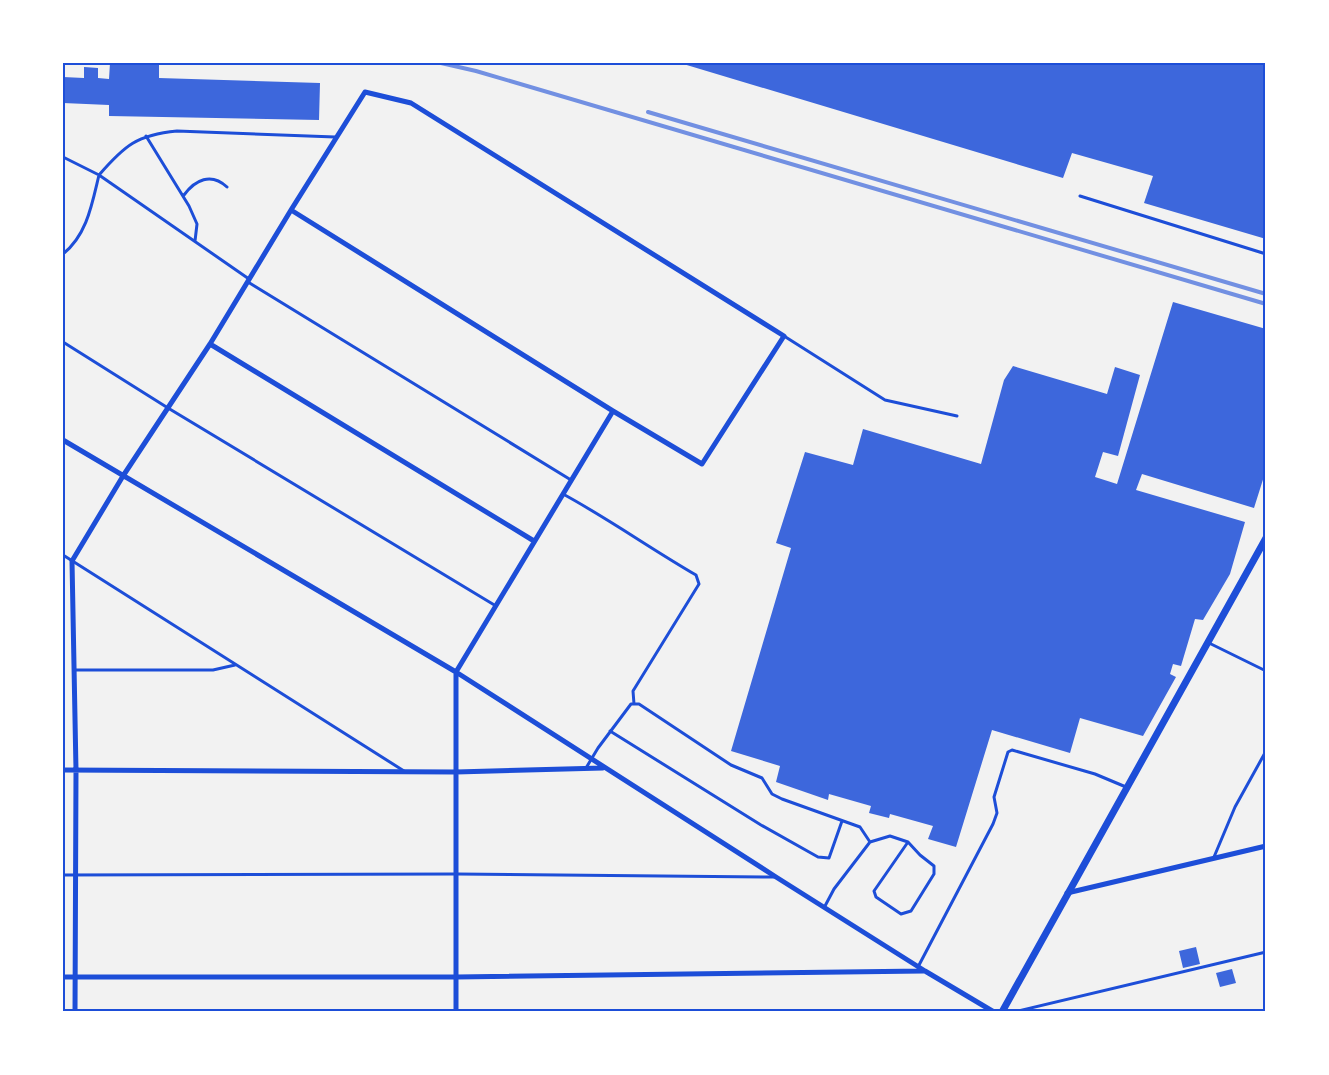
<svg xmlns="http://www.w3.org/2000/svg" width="1329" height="1075" font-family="'IBM Plex Sans',sans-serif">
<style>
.building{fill:#3d67dc}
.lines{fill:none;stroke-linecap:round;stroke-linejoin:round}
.service{stroke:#1d4ed8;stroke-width:3}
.minor{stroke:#1d4ed8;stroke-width:5}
.tertiary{stroke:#1d4ed8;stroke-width:7}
.rail{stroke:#7290e2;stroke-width:4}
.neatline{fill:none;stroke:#1d4ed8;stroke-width:2}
</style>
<rect width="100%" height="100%" fill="#f2f2f2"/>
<path class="building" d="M110,63H159V78L320,83L319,120L109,116V105L63,103V77L84,78V67L98,68V78L109,79Z
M680,63H1266V239L1144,203L1153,176L1072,153L1063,178Z
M1173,302L1266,329V470L1254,508L1142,474L1136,490L1245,522L1230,574L1203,620L1195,619L1181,666L1173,664L1170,674L1176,677L1143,736L1080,718L1070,753L992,730L956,847L928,839L933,826L890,814L889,818L869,813L871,806L829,794L828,800L776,782L780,766L731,751L791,548L776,543L805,452L853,465L863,429L981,464L1004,380L1013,366L1107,394L1115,367L1140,375L1118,456L1103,452L1095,477L1117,484Z
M1196,947L1200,964L1183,968L1179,951Z
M1232,969L1236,983L1220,987L1216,973Z"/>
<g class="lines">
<path class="service" d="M146,136L189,206L197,224L195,241
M63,157L99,175C92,204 87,235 63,254
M184,195C195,180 211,172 227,187
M1080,196L1266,254
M249,279L99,175C125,145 137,135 177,131L335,137
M248,282L571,480
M784,336L885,400L957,416
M63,342L168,408L496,606
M563,494C609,519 651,549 696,575L699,584L633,691L634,704
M63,555L404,771
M1209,643L1266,671
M74,670H213L235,665
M610,731L761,825L818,857L829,858L842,821
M586,768L598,748L631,704H639L731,765L762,778L772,794L782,799L860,827L870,842
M1214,857L1235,807L1266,751
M63,875L457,874L774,877
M825,906L834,889L870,842L890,836L908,842L920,855L934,866V874L911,911L901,914L876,897L874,891L908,842
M918,967L993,824L997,813L994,797L1008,752L1012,750L1095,774L1126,787
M1014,1012L1266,952"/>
<path class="minor" d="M210,344L534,541
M63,440L456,672L776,877L925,971L994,1012
M63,770L456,772L603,768
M1067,893L1266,846
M63,977H457L924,971
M75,1012L76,770L72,561L123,476L210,344L291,210L365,92L411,103L784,336L702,464L613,411L291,210
M456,1012V672L613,411"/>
<path class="tertiary" d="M1002,1012L1266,538"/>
<path class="rail" d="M441,63L476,71L1266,304
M648,112L1266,294"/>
</g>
<rect width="1329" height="1075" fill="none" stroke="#ffffff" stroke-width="129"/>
<rect x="64" y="64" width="1200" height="946" class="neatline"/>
</svg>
